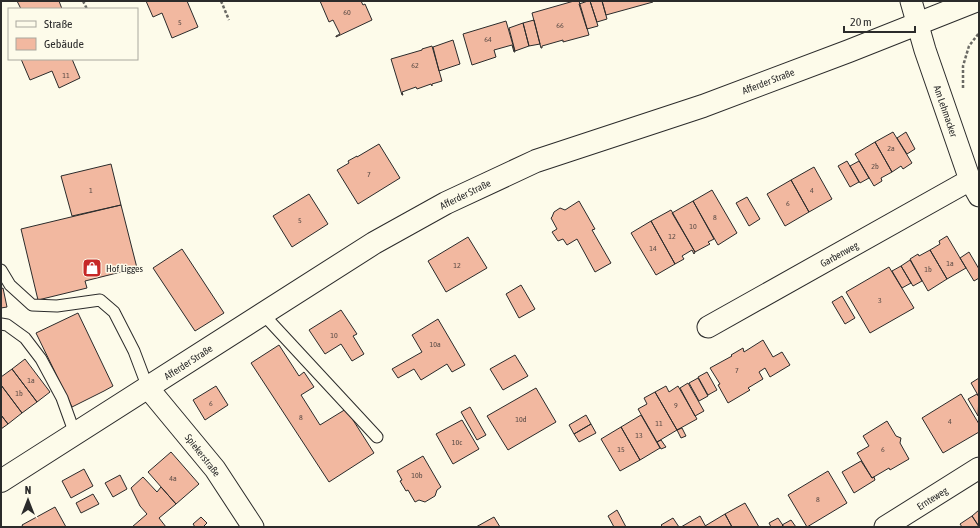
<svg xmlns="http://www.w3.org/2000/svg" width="980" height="528" font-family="'Asap Condensed',sans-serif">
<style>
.building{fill:#f2b8a0;stroke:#2b2b2b}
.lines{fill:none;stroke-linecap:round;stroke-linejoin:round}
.service-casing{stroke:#2b2b2b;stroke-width:13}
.minor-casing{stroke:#2b2b2b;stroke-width:23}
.tertiary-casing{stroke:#2b2b2b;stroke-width:24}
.path{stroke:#6a6964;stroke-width:2.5;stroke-dasharray:3 2;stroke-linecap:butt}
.service{stroke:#fdfbea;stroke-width:11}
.minor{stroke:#fdfbea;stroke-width:21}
.tertiary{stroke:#fdfbea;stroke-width:22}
.labels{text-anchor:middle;stroke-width:3;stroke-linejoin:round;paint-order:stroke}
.number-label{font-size:8px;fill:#5d4e48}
.street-label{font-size:10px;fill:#2b2b2b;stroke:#fdfbea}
.poi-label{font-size:10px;fill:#2b2b2b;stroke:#fdfbea;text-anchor:start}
</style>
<rect width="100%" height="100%" fill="#fdfbea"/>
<path class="building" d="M17,1H59L62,9H21Z
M146,1H187L198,27L172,38L162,13L153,17Z
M320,1H361L363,5L365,4L372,20L336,37V36L340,34L333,20L329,22Z
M574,1H579L589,35L563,42V40L542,46V48H541L532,13Z
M588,1H590L598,26L587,29L579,4Z
M590,1H602L607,19L597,22Z
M602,1H652L653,2L606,15Z
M534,20L540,44L529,46L523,23Z
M506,21L515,52H514L512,45L494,50L496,57L472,65L463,34Z
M523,23L529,46L515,51L509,28Z
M453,40L460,64L439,71L433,47Z
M432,46L442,81L432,84V86L431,84L417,89L416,87L402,92L403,95H402L391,59L422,50V49Z
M21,59H72L80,78L59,88L52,71L30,80Z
M893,132L912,163L903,169L901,166L892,172L875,142Z
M906,132L915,149L907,154L897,138Z
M875,142L892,172L881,178L882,181L874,186L855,154Z
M379,144L400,178L358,204L337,170L349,163L348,161L357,156V157Z
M847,161L859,182L850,187L838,166Z
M859,161L869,178L860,183L850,166Z
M111,164L121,205L72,216L61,176Z
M814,167L832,199L809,212L791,180Z
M791,180L809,212L785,226L767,194Z
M712,190L737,233L718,245L693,201Z
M309,194L328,224L292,247L273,216Z
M747,197L760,219L749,226L736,203Z
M579,201L595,229L592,230L611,263L595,272L577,239L567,245L563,239L558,241L552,232L557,229L551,218L552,217L554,212L560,208L565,210Z
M693,201L714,239L708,242L710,244L695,252L672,213Z
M121,205L137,268L85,281L87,288L38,300L21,229Z
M671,210L695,252L694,254L692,250L682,256L684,259L675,264L651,221Z
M651,221L675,264L656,275L631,233Z
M947,236L966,268L947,279L930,250L940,244L939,241Z
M468,237L487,268L446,292L428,261Z
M182,249L224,313L195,331L153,268Z
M930,250L947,279L928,291L910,259L918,254L919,256Z
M969,252L979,269V278L974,281L960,258Z
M910,260L922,281L913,286L901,266Z
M901,266L911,283L902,288L892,271Z
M889,267L914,308L870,333L846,292Z
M521,285L535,309L519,318L506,294Z
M3,288L7,307L1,308V289Z
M842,296L855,318L845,324L832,302Z
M341,310L357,334L353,336L364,354L352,361L341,344L325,354L309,330Z
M78,313L113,386L104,391L72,407L36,333Z
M438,319L465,365L452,372L447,364L421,380L414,369L398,378L392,369L422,352L412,335Z
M763,340L773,357L782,352L790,365L770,377L765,368L759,372L763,379L748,388L750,390L728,403L718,385L720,384L710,368L732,356L731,355L743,348L744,352Z
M279,345L299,376L304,372L314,387L301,395L320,425L346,409L374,453L329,482L251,363Z
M515,355L528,376L503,390L490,369Z
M25,359L50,392L37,402L12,369Z
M12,369L37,402L22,413L1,385V377Z
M707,372L717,390L708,395L698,377Z
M698,378L708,396L699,401L689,383Z
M979,378V397L971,383Z
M688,383L704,411L695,416L680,388Z
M1,385L22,413L8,424L1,415Z
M216,386L228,405L205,420L193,400Z
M666,386L669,392L678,386L697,419L677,430L655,392Z
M536,388L556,422L508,450L487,416Z
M655,392L677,430L657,442L638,409L647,404L644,398Z
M961,394L979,424V432L943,453L922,418Z
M977,394L979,397L978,416L968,399Z
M470,407L486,435L477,440L461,412Z
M1,415L8,424L1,429Z
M586,415L591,424L574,434L569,425Z
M641,415L660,448L640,460L621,427Z
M462,420L479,449L453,464L436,434Z
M887,421L896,436L901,438L900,443L909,459L890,470L889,468L872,478L857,453L869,446L863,436Z
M591,424L596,433L579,442L574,434Z
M621,427L640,460L620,471L601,439Z
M682,428L686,436L681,438L677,430Z
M661,440L666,447L661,449L657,442Z
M171,452L199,484L176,504L148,472Z
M423,456L441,487L437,490L435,496L425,502L419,500L415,502L408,490L406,491L400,481L402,480L397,471Z
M861,461L872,478L874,477L875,480L854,493L842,472Z
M84,469L93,486L71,498L62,481Z
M828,471L847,503L807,527L788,495Z
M120,475L127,489L113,497L105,483Z
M143,477L157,492L161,487L176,504L159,518L166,527H132L147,514L140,506L131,488Z
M93,494L99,504L81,513L76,503Z
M745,503L759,527H732L725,514Z
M55,507L66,527H23L22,525Z
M617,510L626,527H614L608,516Z
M979,510V526L972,516Z
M725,514L732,527H706L705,526Z
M700,516L706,527H681Z
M972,516L979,527H962L960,524Z
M201,517L207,523L203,527H195L193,524Z
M494,517L500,527H476Z
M673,518L679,527H663L661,525Z
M778,518L784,527H771L769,523Z
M791,520L796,527H784L782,525Z"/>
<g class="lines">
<g class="service-casing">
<path id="service" d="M1,270L10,285L32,305L57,306L100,300L114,312L134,351L148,388
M263,314L377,437
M1,324L7,325L25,338L41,359L62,398L75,434"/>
</g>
<g class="minor-casing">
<path id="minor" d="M911,1L925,50L970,180L979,196
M708,327L970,180
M148,388L215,469L253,527
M885,527L979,468"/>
</g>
<g class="tertiary-casing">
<path id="tertiary" d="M1,481L374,243L446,203L536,161L703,106L849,51L975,1"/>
</g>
<path class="path" d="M83,1L87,9
M221,1L229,20
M963,88V66L969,46L979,33"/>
<use href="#service" class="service"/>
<use href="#minor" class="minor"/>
<use href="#tertiary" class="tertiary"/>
</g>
<defs>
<g id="shop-square" transform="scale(1)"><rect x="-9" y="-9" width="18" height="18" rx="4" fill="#c62828" stroke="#fdfbea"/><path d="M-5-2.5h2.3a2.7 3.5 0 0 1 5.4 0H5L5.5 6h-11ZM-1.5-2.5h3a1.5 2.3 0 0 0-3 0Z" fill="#fff"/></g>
</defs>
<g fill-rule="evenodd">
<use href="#shop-square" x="92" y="268"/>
</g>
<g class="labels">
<g class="number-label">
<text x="347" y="15">60</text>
<text x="180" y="25">5</text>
<text x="560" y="28">66</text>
<text x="488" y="42">64</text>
<text x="415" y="68">62</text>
<text x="66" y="78">11</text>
<text x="891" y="151">2a</text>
<text x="875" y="169">2b</text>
<text x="369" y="177">7</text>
<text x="91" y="193">1</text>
<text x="812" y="193">4</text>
<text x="788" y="206">6</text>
<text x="715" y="220">8</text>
<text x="300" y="223">5</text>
<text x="693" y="229">10</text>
<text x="672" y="239">12</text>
<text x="653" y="251">14</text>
<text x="950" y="266">1a</text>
<text x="457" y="268">12</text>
<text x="928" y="272">1b</text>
<text x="880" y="303">3</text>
<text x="334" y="338">10</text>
<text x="435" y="347">10a</text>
<text x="737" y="373">7</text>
<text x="31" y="383">1a</text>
<text x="19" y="396">1b</text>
<text x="211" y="406">6</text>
<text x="676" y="408">9</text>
<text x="301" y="420">8</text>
<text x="521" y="422">10d</text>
<text x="950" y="424">4</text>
<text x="659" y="426">11</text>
<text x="639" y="438">13</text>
<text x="457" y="445">10c</text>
<text x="621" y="452">15</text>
<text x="883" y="452">6</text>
<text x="417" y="478">10b</text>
<text x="173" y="481">4a</text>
<text x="818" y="502">8</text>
</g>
<g class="street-label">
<text transform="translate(768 81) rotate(-21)" y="4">Afferder Straße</text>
<text transform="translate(946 111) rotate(71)" y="4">Am Lehmacker</text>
<text transform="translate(465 194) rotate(-26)" y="4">Afferder Straße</text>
<text transform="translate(839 254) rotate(-29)" y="4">Garbenweg</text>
<text transform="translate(188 362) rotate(-33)" y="4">Afferder Straße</text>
<text transform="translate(203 455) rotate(52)" y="4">Spiekerstraße</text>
<text transform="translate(932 498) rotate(-32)" y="4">Ernteweg</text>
</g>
<g class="poi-label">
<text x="106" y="272">Hof Ligges</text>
</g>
</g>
<rect width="980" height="528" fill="none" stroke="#2b2b2b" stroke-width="4"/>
<rect x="8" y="8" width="130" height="52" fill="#fdfbea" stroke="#a9a89e"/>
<rect x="16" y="21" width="20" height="6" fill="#fdfbea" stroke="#a9a89e"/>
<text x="44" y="28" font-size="12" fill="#2b2b2b">Straße</text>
<rect x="16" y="38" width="20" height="12" fill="#f2b8a0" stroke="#a9a89e"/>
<text x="44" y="48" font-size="12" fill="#2b2b2b">Gebäude</text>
<g transform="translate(28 500)" stroke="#fdfbea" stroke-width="3" paint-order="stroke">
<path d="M0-3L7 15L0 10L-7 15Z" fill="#2b2b2b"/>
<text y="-6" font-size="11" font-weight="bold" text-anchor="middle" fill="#2b2b2b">N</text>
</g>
<path d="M844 26v6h71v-6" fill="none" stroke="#2b2b2b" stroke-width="2"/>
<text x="850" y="26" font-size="12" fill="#2b2b2b" stroke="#fdfbea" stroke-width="3" paint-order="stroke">20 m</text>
</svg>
